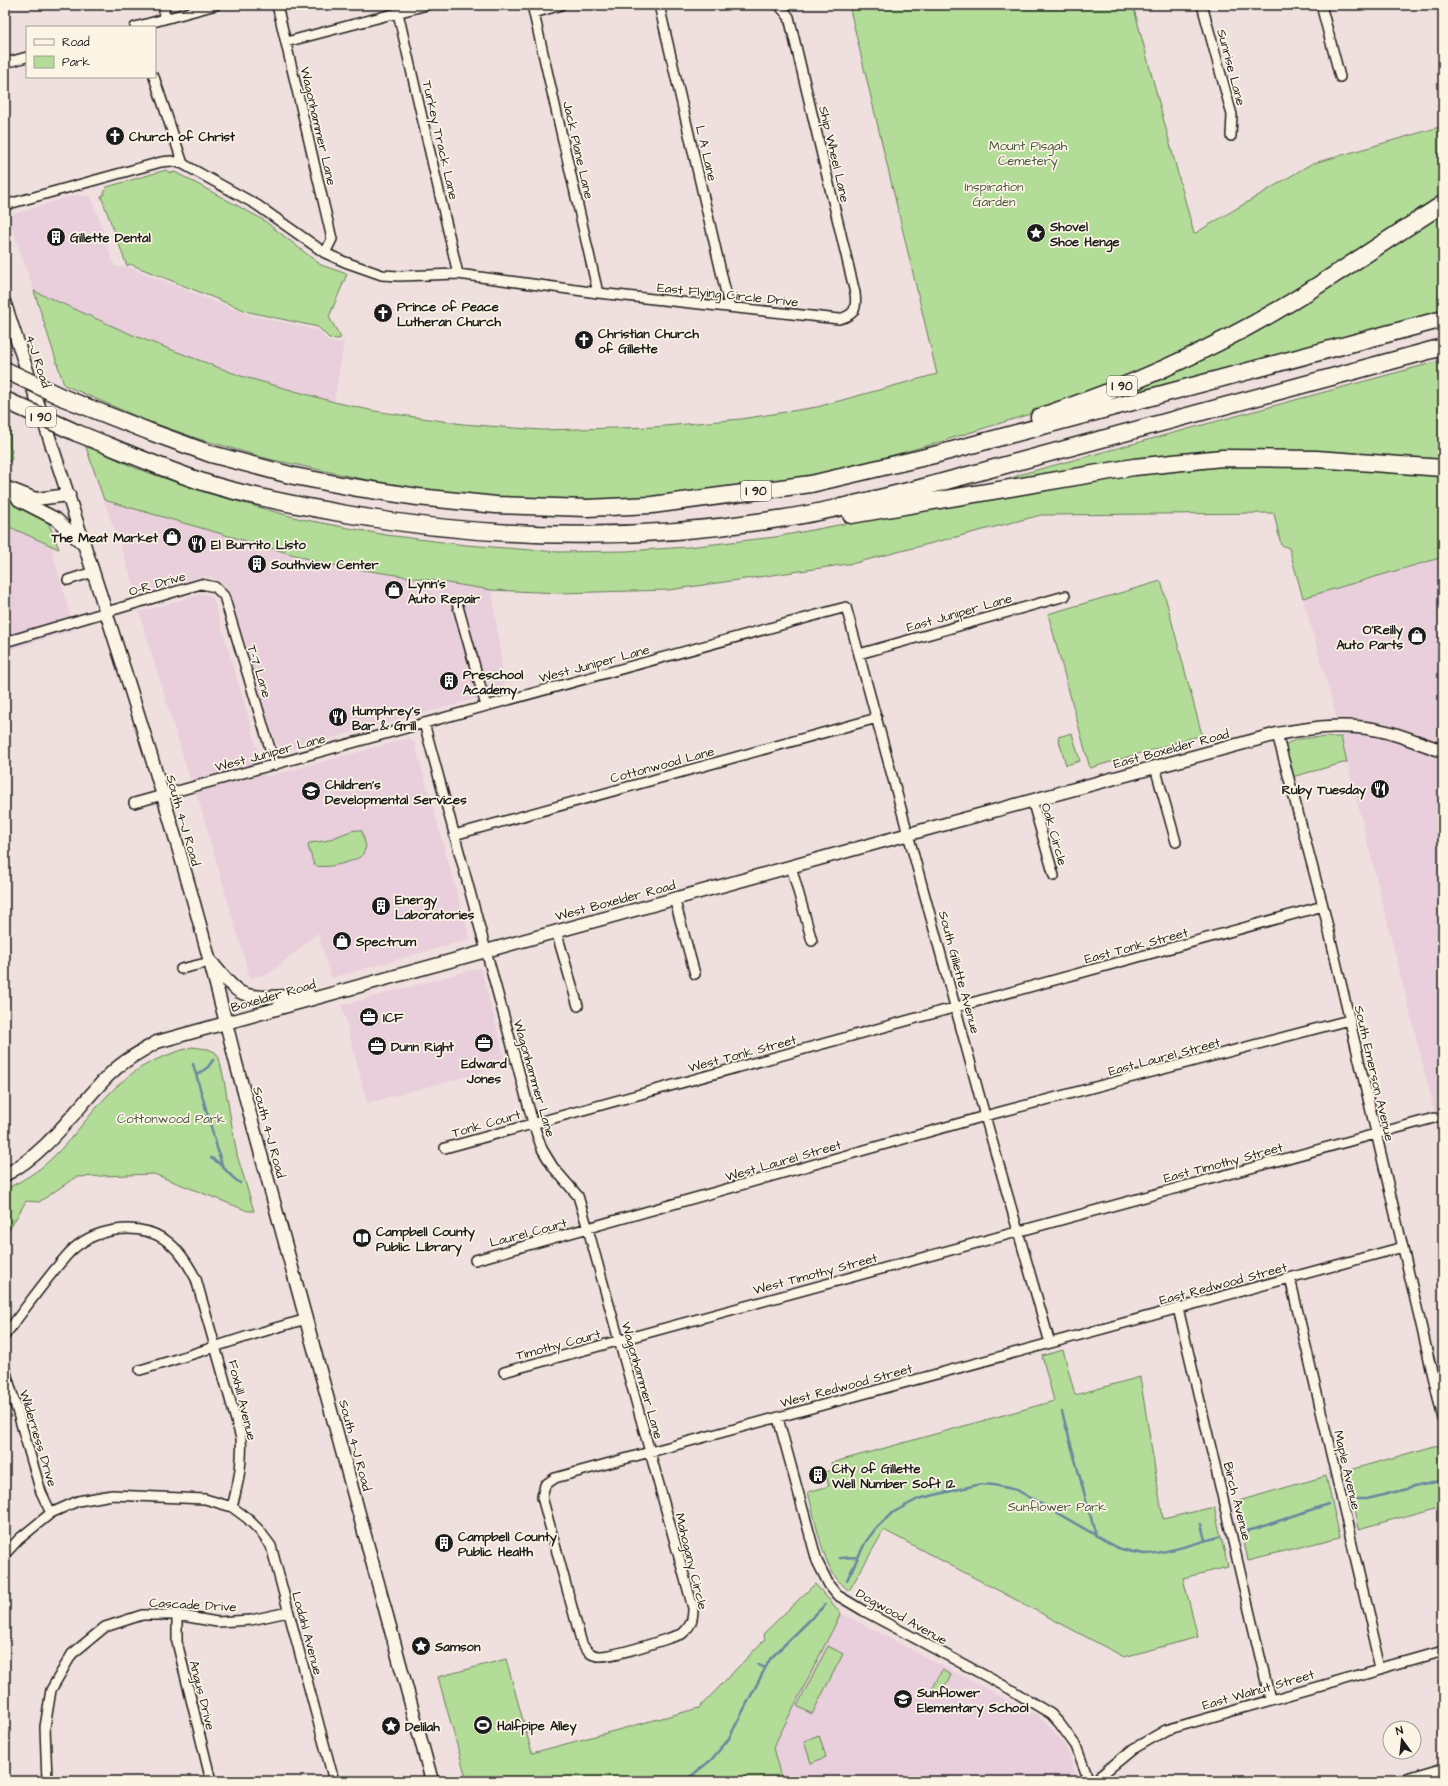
<svg xmlns="http://www.w3.org/2000/svg" width="1448" height="1786" font-family="'Architects Daughter',sans-serif">
<style>
.built{fill:#e8cfdb}
.green{fill:#b3dc99;stroke:#687c5a}
.lines{fill:none;stroke-linecap:round;stroke-linejoin:round}
.stream{stroke:#67879f;stroke-width:2.5}
.street-casing{stroke:#1c1c1c;stroke-width:12}
.secondary-casing{stroke:#1c1c1c;stroke-width:15}
.highway-casing{stroke:#1c1c1c;stroke-width:19}
.street{stroke:#fcf5e5;stroke-width:9}
.secondary{stroke:#fcf5e5;stroke-width:12}
.highway{stroke:#fcf5e5;stroke-width:16}
.highway-bridge-casing{stroke:#1c1c1c;stroke-width:19;stroke-linecap:butt}
.highway-bridge{stroke:#fcf5e5;stroke-width:16}
.labels{text-anchor:middle;stroke-width:3.5;stroke-linejoin:round;paint-order:stroke}
.shield{fill:#fcf5e5;stroke:#5f5d58;stroke-width:1}
.shield-label{font-size:12px;font-weight:bold;fill:#1c1c1c}
.street-label{font-size:13px;fill:#1c1c1c;stroke:#fcf5e5}
.poi-label{font-size:13px;font-weight:bold;fill:#1c1c1c;stroke:#fcf5e5;text-anchor:start}
.park-label{font-size:13px;fill:#495642;stroke:#fcf5e5}
</style>
<rect width="100%" height="100%" fill="#f0dfdf"/>
<filter id="ink" filterUnits="userSpaceOnUse"><feTurbulence type="fractalNoise" baseFrequency=".025" numOctaves="2"/><feDisplacementMap in="SourceGraphic" scale="8" xChannelSelector="R" yChannelSelector="G"/><feConvolveMatrix kernelMatrix="1 2 1 2 8 2 1 2 1" color-interpolation-filters="sRGB"/></filter>
<g filter="url(#ink)">
<path class="built" d="M76,195L91,196L115,267H128L248,315L318,330L328,341L337,343L344,341L334,402L241,376L135,336L34,291L8,216Z
M104,500L326,564L492,590L505,691L284,751L277,744L274,738L230,593L225,585L211,577L203,576L137,594Z
M5,525L59,549L52,550L74,630L5,651Z
M1443,557V1145L1332,701L1303,598Z
M205,593L213,598L266,777L410,738L411,741H414L470,939L331,978L318,933L269,974L250,978L199,801L189,776L139,612Z
M479,968L481,969L507,1066L367,1103L342,1005Z
M841,1613L1037,1715L1048,1725L1061,1740L1069,1754L1077,1778L1075,1781H782L773,1748Z"/>
<path class="green" d="M849,5H1133L1194,234L1311,164L1443,126V193L1281,301L1202,343L1101,388L1030,414L933,444L850,467L768,485L636,499L548,500L465,494L391,485L269,459L199,439L145,420L64,385L34,291L135,336L241,376L334,402L374,411L463,424L541,430L654,427L741,419L817,407L937,374Z
M166,170L170,173L175,172L262,219L321,265L347,274L329,317L341,338L337,339L329,338L318,327L249,312L130,264L127,266L101,196L104,195V192L107,187Z
M1443,209V310L1136,394L1138,385Z
M1443,360V461L1317,452L1004,483L1018,475Z
M5,408L10,410V445L12,451L11,454L12,459L10,461H6L5,464Z
M85,444L135,468L207,493L301,519L386,535L466,545L558,552L626,551L688,547L775,537L976,499L1155,470L1223,466H1319L1443,476V557L1303,598L1289,548L1281,545L1274,513L1041,515L855,563L669,590L559,593L492,590L326,564L104,500Z
M5,496L45,514L59,549L5,525Z
M1161,581L1202,735L1090,768L1048,614Z
M1072,733L1080,761L1066,765L1058,737Z
M1330,737H1341L1347,762L1292,777L1284,746C1295,736 1316,738 1330,737Z
M357,830L362,831L366,847L362,856C352,862 325,870 314,865L308,846L309,843L325,841L351,831Z
M192,1047L208,1049L215,1052L219,1058L224,1080L237,1155L254,1211H248L154,1174L76,1177L39,1202L26,1201L5,1237V1189C21,1182 39,1171 51,1159C77,1135 96,1103 124,1080C143,1063 168,1054 192,1047Z
M1063,1350L1075,1395L1140,1377L1163,1519L1214,1507L1228,1567L1183,1578L1198,1637L1124,1657L884,1530L849,1591C844,1586 838,1581 834,1575C822,1557 814,1515 808,1492L829,1486L825,1472L832,1470L831,1463L1054,1401L1042,1356Z
M1438,1445L1443,1465V1506L1358,1529L1346,1471Z
M1326,1476L1340,1537L1248,1560L1235,1502Z
M815,1584L841,1613L773,1748L782,1781H467L438,1677L506,1659L532,1753L699,1708L765,1639L763,1634Z
M828,1646L843,1654L812,1714L797,1706Z
M942,1670L951,1675L941,1695L932,1690Z
M819,1735L826,1757L811,1763L804,1741Z"/>
<g class="lines">
<path class="stream" d="M193,1064L222,1165
M197,1075L208,1067L213,1060
M211,1158C224,1164 227,1175 240,1183
M1062,1412L1096,1536
M1355,1499H1367L1443,1480
M1201,1524L1205,1540
M1242,1532L1255,1529L1328,1504
M840,1558L858,1557
M847,1580L865,1543L876,1528L892,1513L918,1499L981,1484L994,1485L1017,1490L1118,1548C1127,1551 1136,1553 1145,1554C1166,1554 1198,1542 1219,1537
M757,1664L765,1668
M685,1781L711,1760L728,1740L770,1659L825,1605"/>
<g class="street-casing">
<path id="street" d="M277,5L332,239L325,253
M532,5L598,293
M659,5L729,306
M1202,5L1232,115L1231,136
M1321,5L1340,77
M398,13L458,274
M534,13L561,5
M163,19L165,5
M135,27L216,5
M286,42L427,5
M5,63L27,57
M154,77L183,164
M5,205L161,162L171,161L183,164L257,205L325,253L345,262L382,275L399,276L458,274L598,293L839,319C855,315 857,309 855,293L789,17L779,5
M68,580L93,572
M457,603L486,706
M5,642L201,584L215,587L224,596L275,765
M859,654L1065,596
M424,723L533,1123L542,1149L553,1167L578,1196L588,1229L650,1452L1403,1247
M1277,734L1323,906L1443,1419
M1155,767L1176,842
M1032,800L1054,876
M134,803L846,607L985,1116L1050,1343
M454,835L877,718
M791,866L812,941
M674,898L695,974
M556,931L578,1006
M181,969L210,962
M445,1148L1323,906
M475,1260L985,1116L1349,1020
M1290,1278L1381,1668
M1178,1308L1270,1699
M5,1335C25,1309 47,1277 69,1253C92,1229 135,1221 164,1239C179,1249 188,1264 196,1279L241,1438C243,1462 238,1484 232,1507
M5,1369L41,1492L51,1513
M140,1370C196,1354 250,1334 307,1319
M504,1372L1434,1118
M778,1418L817,1561L829,1585L837,1595L864,1611L1010,1689L1051,1714L1060,1724L1076,1746L1089,1781
M650,1452L693,1608C693,1620 691,1626 682,1634C662,1640 617,1657 598,1656C590,1655 586,1650 582,1644L542,1497L545,1485L555,1478Z
M5,1554L19,1539L51,1513L78,1501L112,1495L205,1499L232,1507L247,1518L259,1530L271,1546L334,1781
M177,1615V1642L211,1781
M47,1781L45,1727L51,1690L72,1654L105,1627L142,1615H177L217,1622L251,1620L288,1612
M1094,1781L1133,1749L1166,1730L1443,1651
M1402,1781L1443,1769"/>
</g>
<g class="secondary-casing">
<path id="secondary" d="M5,304C88,555 173,806 236,1063L432,1781
M5,487L36,499L69,495
M13,491L19,500L56,519L83,544
M212,963C220,972 230,986 240,992C256,1001 291,995 309,995
M5,1175C49,1152 75,1109 109,1075C123,1061 140,1052 157,1042L909,834L1277,734C1314,727 1351,722 1387,732C1406,737 1424,745 1443,751"/>
</g>
<g class="highway-casing">
<path id="highway" d="M64,398L148,431L211,454L294,476L352,487L418,497L496,505L587,508L652,505L811,484L934,455L1443,319
M1039,417C1126,388 1214,349 1293,301C1343,270 1393,236 1443,204
M77,433C120,450 163,469 206,483C251,497 300,506 346,514C487,539 630,542 772,520C822,513 871,500 920,488L1443,347
M851,515L1134,467L1222,458L1316,459L1443,468"/>
</g>
<use href="#street" class="street"/>
<use href="#secondary" class="secondary"/>
<use href="#highway" class="highway"/>
<g class="highway-bridge-casing">
<path id="highway-bridge" d="M5,370L64,398
M5,400L77,433"/>
</g>
<use href="#highway-bridge" class="highway-bridge"/>
</g>
</g>
<defs>
<g id="church-disc" transform="scale(1)"><circle r="9.5" fill="#1c1c1c" stroke="#fcf5e5"/><path d="M-1.2-6h2.4v3.5h3.3v2.4h-3.3V6h-2.4V-.1h-3.3v-2.4h3.3Z" fill="#fff"/></g>
<g id="sight-disc" transform="scale(1)"><circle r="9.5" fill="#1c1c1c" stroke="#fcf5e5"/><path d="M0-6L1.8-2.2L6-1.7L2.9 1.2L3.7 5.4L0 3.3L-3.7 5.4L-2.9 1.2L-6-1.7L-1.8-2.2Z" fill="#fff"/></g>
<g id="building-disc" transform="scale(1)"><circle r="9.5" fill="#1c1c1c" stroke="#fcf5e5"/><path d="M-4-6H4V6H1V3H-1V6H-4ZM-2.5-4.3h1.7v1.8h-1.7ZM.8-4.3h1.7v1.8H.8ZM-2.5-1h1.7V.8h-1.7ZM.8-1h1.7V.8H.8Z" fill="#fff"/></g>
<g id="shop-disc" transform="scale(1)"><circle r="9.5" fill="#1c1c1c" stroke="#fcf5e5"/><path d="M-5-2.5h2.3a2.7 3.5 0 0 1 5.4 0H5L5.5 6h-11ZM-1.5-2.5h3a1.5 2.3 0 0 0-3 0Z" fill="#fff"/></g>
<g id="restaurant-disc" transform="scale(1)"><circle r="9.5" fill="#1c1c1c" stroke="#fcf5e5"/><path d="M-5-6h1v4h1v-4h1v4h1v-4h1v5L-1.5 .5V6h-2V.5L-5-1ZM5-6V6H3V1.5H1.5Q1.5-4 5-6Z" fill="#fff"/></g>
<g id="school-disc" transform="scale(1)"><circle r="9.5" fill="#1c1c1c" stroke="#fcf5e5"/><path d="M0-5L7-2L0 1L-7-2ZM-4 1L0 2.5L4 1V4Q0 6-4 4Z" fill="#fff"/></g>
<g id="office-disc" transform="scale(1)"><circle r="9.5" fill="#1c1c1c" stroke="#fcf5e5"/><path d="M-6-3h4V-5.5h4V-3h4V5H-6ZM-1-4.5V-3h2v-1.5ZM-6 0V1H6V0Z" fill="#fff"/></g>
<g id="library-disc" transform="scale(1)"><circle r="9.5" fill="#1c1c1c" stroke="#fcf5e5"/><path d="M-6-4Q-3-5.5-.7-3.5V5Q-3 3-6 4ZM6-4Q3-5.5 .7-3.5V5Q3 3 6 4Z" fill="#fff"/></g>
<g id="stadium-disc" transform="scale(1)"><circle r="9.5" fill="#1c1c1c" stroke="#fcf5e5"/><path d="M0-5a6.5 5 0 1 0 0 10a6.5 5 0 1 0 0-10ZM-3.5-1.8h7v3.6h-7Z" fill="#fff"/></g>
</defs>
<g fill-rule="evenodd">
<use href="#church-disc" x="115" y="136"/>
<use href="#sight-disc" x="1036" y="233"/>
<use href="#building-disc" x="56" y="237"/>
<use href="#church-disc" x="383" y="313"/>
<use href="#church-disc" x="584" y="340"/>
<use href="#shop-disc" x="172" y="537"/>
<use href="#restaurant-disc" x="197" y="544"/>
<use href="#building-disc" x="257" y="564"/>
<use href="#shop-disc" x="394" y="590"/>
<use href="#shop-disc" x="1417" y="636"/>
<use href="#building-disc" x="449" y="681"/>
<use href="#restaurant-disc" x="338" y="717"/>
<use href="#restaurant-disc" x="1380" y="789"/>
<use href="#school-disc" x="311" y="791"/>
<use href="#building-disc" x="381" y="906"/>
<use href="#shop-disc" x="342" y="941"/>
<use href="#office-disc" x="369" y="1017"/>
<use href="#office-disc" x="484" y="1043"/>
<use href="#office-disc" x="377" y="1046"/>
<use href="#library-disc" x="362" y="1238"/>
<use href="#building-disc" x="818" y="1475"/>
<use href="#building-disc" x="444" y="1543"/>
<use href="#sight-disc" x="421" y="1646"/>
<use href="#school-disc" x="903" y="1699"/>
<use href="#stadium-disc" x="483" y="1725"/>
<use href="#sight-disc" x="391" y="1726"/>
</g>
<g class="labels">
<g class="shield">
<rect x="1107" y="376" width="30" height="20" rx="3"/>
<rect x="26" y="407" width="30" height="20" rx="3"/>
<rect x="741" y="481" width="30" height="20" rx="3"/>
</g>
<g class="shield-label">
<text x="1122" y="390">I 90</text>
<text x="41" y="421">I 90</text>
<text x="756" y="495">I 90</text>
</g>
<g class="street-label">
<text transform="translate(1232 67) rotate(75)" y="5">Sunrise Lane</text>
<text transform="translate(319 126) rotate(77)" y="5">Wagonhammer Lane</text>
<text transform="translate(441 140) rotate(77)" y="5">Turkey Track Lane</text>
<text transform="translate(579 150) rotate(77)" y="5">Jack Plane Lane</text>
<text transform="translate(707 153) rotate(77)" y="5">L A Lane</text>
<text transform="translate(835 154) rotate(77)" y="5">Ship Wheel Lane</text>
<text transform="translate(728 294) rotate(6)" y="5">East Flying Circle Drive</text>
<text transform="translate(39 361) rotate(72)" y="5">4-J Road</text>
<text transform="translate(157 583) rotate(-16)" y="5">O-R Drive</text>
<text transform="translate(959 612) rotate(-16)" y="5">East Juniper Lane</text>
<text transform="translate(594 663) rotate(-15)" y="5">West Juniper Lane</text>
<text transform="translate(260 671) rotate(73)" y="5">T-7 Lane</text>
<text transform="translate(1171 748) rotate(-15)" y="5">East Boxelder Road</text>
<text transform="translate(270 752) rotate(-15)" y="5">West Juniper Lane</text>
<text transform="translate(662 764) rotate(-15)" y="5">Cottonwood Lane</text>
<text transform="translate(184 820) rotate(74)" y="5">South 4-J Road</text>
<text transform="translate(1055 834) rotate(74)" y="5">Oak Circle</text>
<text transform="translate(615 900) rotate(-15)" y="5">West Boxelder Road</text>
<text transform="translate(1136 945) rotate(-15)" y="5">East Tonk Street</text>
<text transform="translate(960 972) rotate(75)" y="5">South Gillette Avenue</text>
<text transform="translate(273 995) rotate(-16)" y="5">Boxelder Road</text>
<text transform="translate(742 1053) rotate(-15)" y="5">West Tonk Street</text>
<text transform="translate(1164 1056) rotate(-15)" y="5">East Laurel Street</text>
<text transform="translate(1375 1073) rotate(77)" y="5">South Emerson Avenue</text>
<text transform="translate(535 1078) rotate(74)" y="5">Wagonhammer Lane</text>
<text transform="translate(486 1123) rotate(-16)" y="5">Tonk Court</text>
<text transform="translate(270 1132) rotate(75)" y="5">South 4-J Road</text>
<text transform="translate(783 1160) rotate(-16)" y="5">West Laurel Street</text>
<text transform="translate(1223 1162) rotate(-15)" y="5">East Timothy Street</text>
<text transform="translate(528 1232) rotate(-15)" y="5">Laurel Court</text>
<text transform="translate(815 1273) rotate(-15)" y="5">West Timothy Street</text>
<text transform="translate(1223 1283) rotate(-15)" y="5">East Redwood Street</text>
<text transform="translate(558 1344) rotate(-15)" y="5">Timothy Court</text>
<text transform="translate(643 1380) rotate(74)" y="5">Wagonhammer Lane</text>
<text transform="translate(846 1385) rotate(-15)" y="5">West Redwood Street</text>
<text transform="translate(243 1400) rotate(76)" y="5">Foxhill Avenue</text>
<text transform="translate(39 1438) rotate(73)" y="5">Wilderness Drive</text>
<text transform="translate(356 1445) rotate(75)" y="5">South 4-J Road</text>
<text transform="translate(1348 1470) rotate(77)" y="5">Maple Avenue</text>
<text transform="translate(1238 1501) rotate(76)" y="5">Birch Avenue</text>
<text transform="translate(692 1561) rotate(76)" y="5">Mahogany Circle</text>
<text transform="translate(193 1604) rotate(3)" y="5">Cascade Drive</text>
<text transform="translate(902 1616) rotate(29)" y="5">Dogwood Avenue</text>
<text transform="translate(308 1633) rotate(75)" y="5">Lodahl Avenue</text>
<text transform="translate(1258 1689) rotate(-16)" y="5">East Walnut Street</text>
<text transform="translate(203 1695) rotate(76)" y="5">Angus Drive</text>
</g>
<g class="poi-label">
<text x="129" y="141">Church of Christ</text>
<text x="1050" y="231">Shovel<tspan x="1050" dy="15">Shoe Henge</tspan></text>
<text x="70" y="242">Gillette Dental</text>
<text x="397" y="311">Prince of Peace<tspan x="397" dy="15">Lutheran Church</tspan></text>
<text x="598" y="338">Christian Church<tspan x="598" dy="15">of Gillette</tspan></text>
<text x="158" y="542" text-anchor="end">The Meat Market</text>
<text x="211" y="549">El Burrito Listo</text>
<text x="271" y="569">Southview Center</text>
<text x="408" y="588">Lynn's<tspan x="408" dy="15">Auto Repair</tspan></text>
<text x="1403" y="634" text-anchor="end">O'Reilly<tspan x="1403" dy="15">Auto Parts</tspan></text>
<text x="463" y="679">Preschool<tspan x="463" dy="15">Academy</tspan></text>
<text x="352" y="715">Humphrey's<tspan x="352" dy="15">Bar &amp; Grill</tspan></text>
<text x="325" y="789">Children's<tspan x="325" dy="15">Developmental Services</tspan></text>
<text x="1366" y="794" text-anchor="end">Ruby Tuesday</text>
<text x="395" y="904">Energy<tspan x="395" dy="15">Laboratories</tspan></text>
<text x="356" y="946">Spectrum</text>
<text x="383" y="1022">ICF</text>
<text x="391" y="1051">Dunn Right</text>
<text x="484" y="1068" text-anchor="middle">Edward<tspan x="484" dy="15">Jones</tspan></text>
<text x="376" y="1236">Campbell County<tspan x="376" dy="15">Public Library</tspan></text>
<text x="832" y="1473">City of Gillette<tspan x="832" dy="15">Well Number Soft 12</tspan></text>
<text x="458" y="1541">Campbell County<tspan x="458" dy="15">Public Health</tspan></text>
<text x="435" y="1651">Samson</text>
<text x="917" y="1697">Sunflower<tspan x="917" dy="15">Elementary School</tspan></text>
<text x="497" y="1730">Halfpipe Alley</text>
<text x="405" y="1731">Delilah</text>
</g>
<g class="park-label">
<text x="1028" y="150">Mount Pisgah<tspan x="1028" dy="15">Cemetery</tspan></text>
<text x="994" y="191">Inspiration<tspan x="994" dy="15">Garden</tspan></text>
<text x="171" y="1123">Cottonwood Park</text>
<text x="1057" y="1511">Sunflower Park</text>
</g>
</g>
<rect width="1448" height="1786" fill="none" stroke="#fcf5e5" stroke-width="20"/>
<rect x="10" y="10" width="1428" height="1766" fill="none" stroke="#1c1c1c" stroke-width="1.5" filter="url(#ink)"/>
<rect x="26" y="26" width="130" height="52" fill="#fcf5e5" stroke="#a29e95"/>
<rect x="34" y="39" width="20" height="6" fill="#fcf5e5" stroke="#a29e95"/>
<text x="62" y="46" font-size="12" fill="#1c1c1c">Road</text>
<rect x="34" y="56" width="20" height="12" fill="#b3dc99" stroke="#a29e95"/>
<text x="62" y="66" font-size="12" fill="#1c1c1c">Park</text>
<g transform="translate(1402 1740) rotate(345)"><circle r="19" fill="#fcf5e5" stroke="#a29e95"/>
<path d="M0-3L7 15L0 10L-7 15Z" fill="#1c1c1c"/>
<text y="-6" font-size="11" font-weight="bold" text-anchor="middle" fill="#1c1c1c">N</text>
</g>
</svg>
